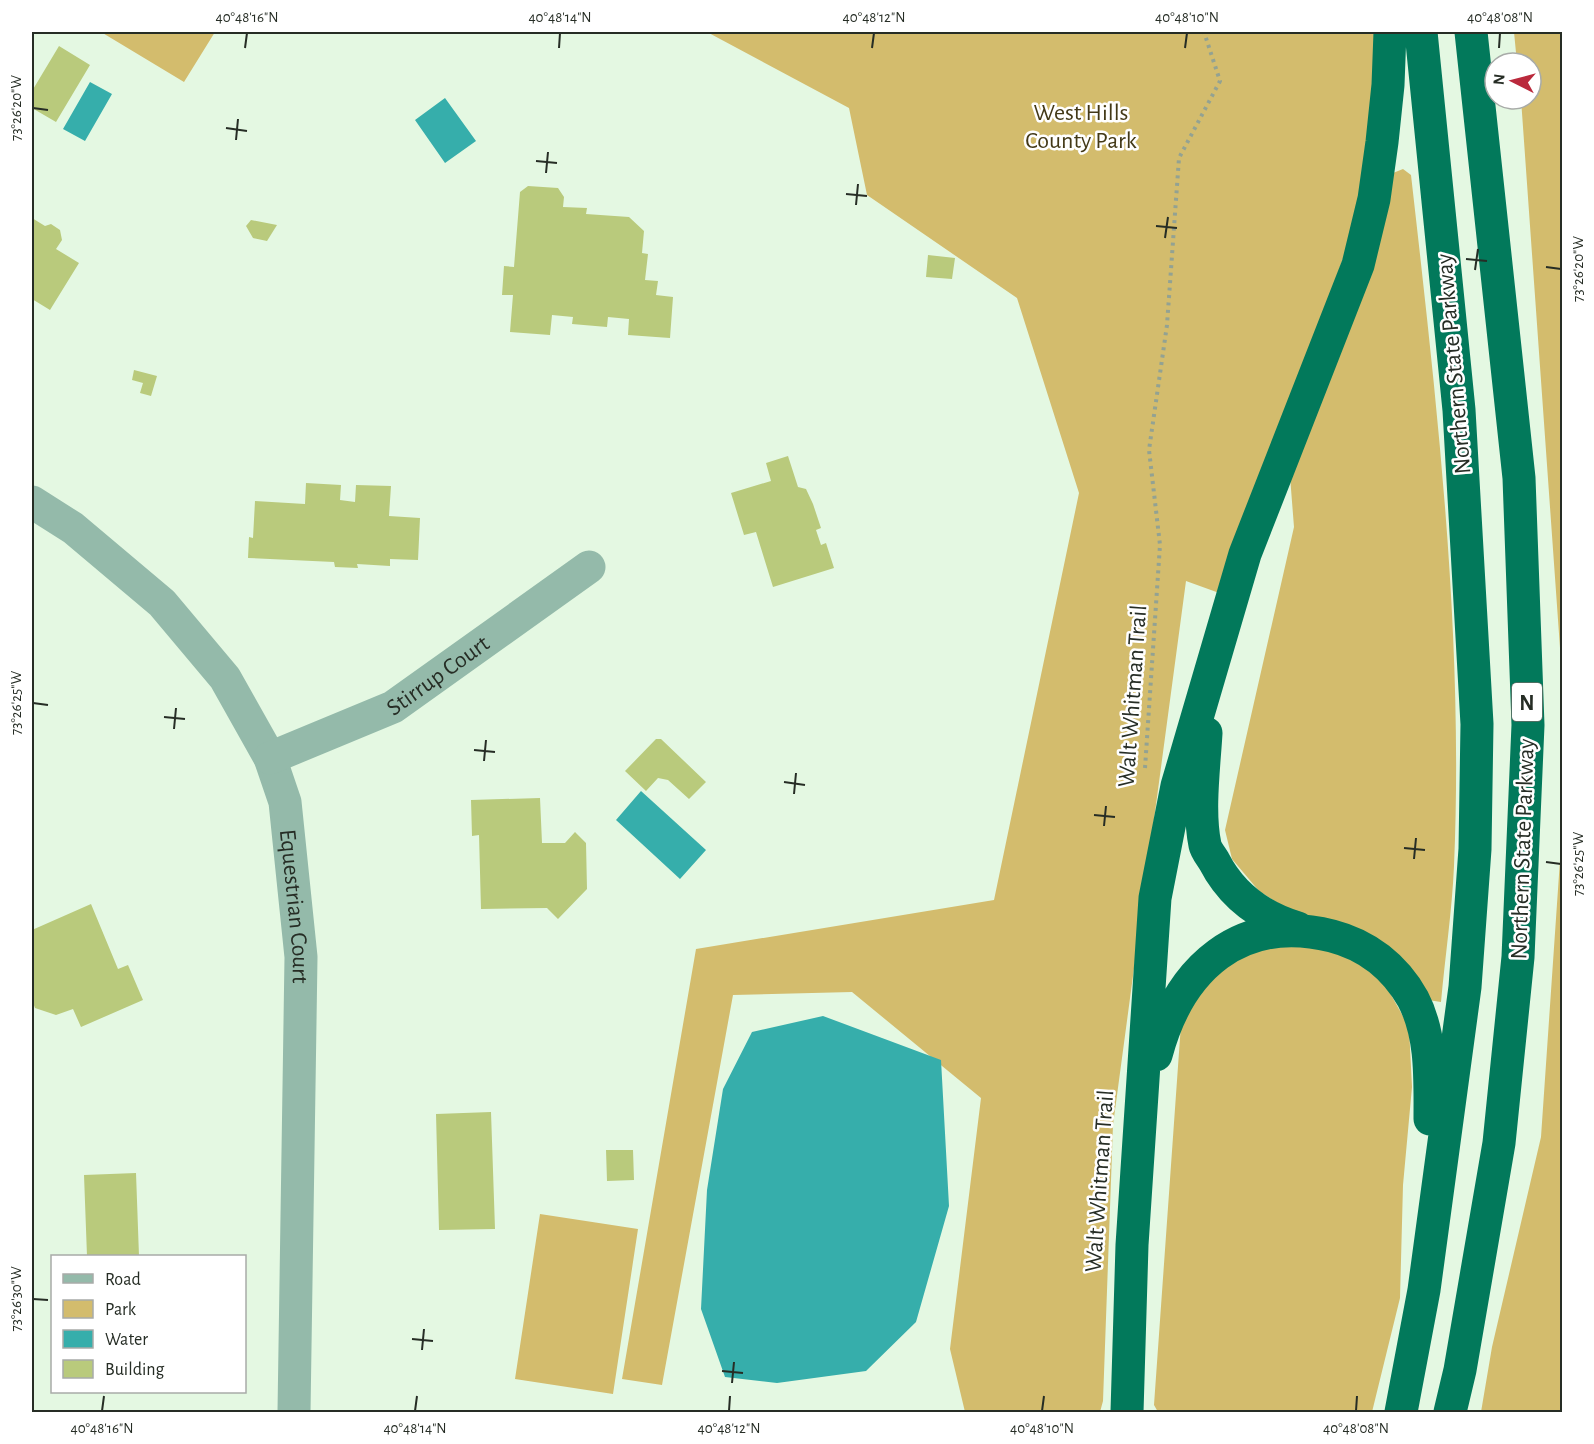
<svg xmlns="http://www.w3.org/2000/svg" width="1594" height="1444" font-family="'Alegreya Sans',sans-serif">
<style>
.green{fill:#d3bc6d}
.water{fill:#36aeab}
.building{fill:#b9ca7c}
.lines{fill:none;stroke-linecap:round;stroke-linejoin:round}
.path{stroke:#93a292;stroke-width:4;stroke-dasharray:3 4.5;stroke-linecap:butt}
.street{stroke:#94baaa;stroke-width:33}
.highway{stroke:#02795b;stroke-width:33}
.ticks{fill:none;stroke:#262d25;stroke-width:2}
.labels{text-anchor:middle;stroke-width:5;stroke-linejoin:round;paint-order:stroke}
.shield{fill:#fff;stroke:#676c66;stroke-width:1.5}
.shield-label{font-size:22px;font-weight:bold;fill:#262d25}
.park-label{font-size:24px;fill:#433917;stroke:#fff}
.street-label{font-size:24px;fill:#262d25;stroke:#fff}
.neatline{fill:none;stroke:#262d25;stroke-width:2}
.ticks-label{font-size:15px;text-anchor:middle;fill:#262d25}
</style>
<rect width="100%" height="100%" fill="#e4f8e2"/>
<path class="green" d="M101,32H215L184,82Z
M707,32H1378L1367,169L1345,253L1222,594L1186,581L1113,1125L1103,1401L1100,1412H965L950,1349L981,1098L852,992L733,995L662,1385L622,1379L696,949L994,900L1079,493L1017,298L867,195L849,108Z
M1514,32H1562V676L1521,99H1531V63H1517Z
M1403,169L1411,175C1437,404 1464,635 1454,866C1452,911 1445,957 1441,1002L1428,1000L1371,935L1287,909L1259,891L1232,859L1225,830L1294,527L1290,476L1393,173Z
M1562,831V1412H1481L1492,1347L1541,1137Z
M1280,939L1340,948L1385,984L1409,1027L1412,1087L1403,1185L1400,1298L1372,1412H1158L1154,1405L1181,1024L1212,971Z
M540,1214L638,1229L613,1394L515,1379Z"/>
<path class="water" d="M90,82L112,94L85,141L63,129Z
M445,98L476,141L445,163L415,120Z
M641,791L706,850L680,879L616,820Z
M823,1016L941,1060L949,1206L916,1322L866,1371L777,1383L725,1377L701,1309L707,1190L723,1089L752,1032Z"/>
<path class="building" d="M59,46L90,65L56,122L32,108V91Z
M528,186L558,188L564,197L563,207L587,208L586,214L629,217L644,231L642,253L648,254L645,280L658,281L656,295L673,297L670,338L628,335L629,319L608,317L607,327L572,324L573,317L552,315L550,335L510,332L513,295H502L504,266L514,267L520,192Z
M32,218L45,226L51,224L60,230L62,240L56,249L79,263L50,310L32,299Z
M251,220L277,225L267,241L253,238L246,226Z
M928,255L955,258L952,279L926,277Z
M134,370L157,376L151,396L140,393L143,383L132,380Z
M788,456L798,487L806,489L813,504L821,528L816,530L821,545L826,543L834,568L773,587L756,532L744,535L731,493L771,481L766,463Z
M306,483L341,485L340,500L355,502L356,485L391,486L389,516L420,518L418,560L390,559V566L357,564L358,568L335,567L334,562L248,558L249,537L253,538L255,501L305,504Z
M656,739H661L706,782L689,799L668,780L658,778L646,791L625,771Z
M540,798L542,843H565L575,832L586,843L587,889L558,919L547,908L481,909L479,835L472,836L471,800Z
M91,904L118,969L128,965L143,1000L81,1027L73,1009L56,1015L35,1008L32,1000V930Z
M491,1112L495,1229L439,1230L436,1114Z
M606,1150H633L634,1180L607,1181Z
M136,1173L139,1256H87L84,1175Z"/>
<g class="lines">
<path class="path" d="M1145,768L1160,545L1149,450L1167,325L1179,158L1220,81L1204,32"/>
<g class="street">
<path id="s1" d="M32,502L73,528L162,603L225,678L270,758L285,802L301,957L294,1412"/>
<path id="s2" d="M270,758L393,707L589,567"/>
</g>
<path class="highway" d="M1206,733C1204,767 1198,812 1205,845C1206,850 1211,856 1214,861C1232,896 1261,917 1298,928
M1156,1055C1179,968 1240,913 1332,936C1367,945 1395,967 1413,999C1432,1035 1430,1079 1430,1119
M1127,1412L1132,1245L1155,898L1177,786L1245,554L1358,265L1374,199L1382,142L1388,85L1390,32
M1401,1412L1424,1290L1465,987L1475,849L1477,724L1459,410L1421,32
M1450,1412L1460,1370L1499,1143L1518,957L1528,725L1519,478L1471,32"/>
</g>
<path class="ticks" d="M245,48L247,33M559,48L560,33M872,48L874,33M1185,48L1187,33M1499,48L1500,33M33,108L48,110M226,128L247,131M236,140L238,119M536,161L557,163M546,173L548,152M846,194L867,196M856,205L858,184M1156,226L1177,228M1165,238L1168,217M1466,259L1487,261M1546,267L1561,269M1475,270L1478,249M33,703L48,705M164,717L185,719M174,729L176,708M474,750L495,752M484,761L486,740M784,782L805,785M794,794L796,773M1094,815L1115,817M1104,826L1106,806M1404,848L1425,850M1414,859L1416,838M1546,862L1561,864M33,1299L48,1300M412,1339L433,1341M422,1350L424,1329M722,1371L743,1373M732,1383L734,1362M102,1411L104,1396M415,1411L417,1396M729,1411L730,1396M1042,1411L1044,1396M1356,1411L1357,1396"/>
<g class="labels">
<rect class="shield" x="1512" y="683" width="30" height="38" rx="4.5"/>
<g class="shield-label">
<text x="1527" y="710">N</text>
</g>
<g class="park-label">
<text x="1081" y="120">West Hills<tspan x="1081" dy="28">County Park</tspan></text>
</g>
<g class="street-label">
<text transform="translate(1453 364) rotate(-95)" y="8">Northern State Parkway</text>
<text dy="8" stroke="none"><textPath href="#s2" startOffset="188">Stirrup Court</textPath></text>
<text transform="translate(1132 696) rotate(-86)" y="8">Walt Whitman Trail</text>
<text transform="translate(1522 849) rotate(-88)" y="8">Northern State Parkway</text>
<text dy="8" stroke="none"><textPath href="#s1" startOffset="506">Equestrian Court</textPath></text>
<text transform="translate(1099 1181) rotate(-86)" y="8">Walt Whitman Trail</text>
</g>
</g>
<rect width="1594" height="1444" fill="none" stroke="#ffffff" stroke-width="66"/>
<rect x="51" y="1255" width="195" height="138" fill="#ffffff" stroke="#a8aba8" stroke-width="1.5"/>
<rect x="63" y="1274" width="30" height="9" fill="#94baaa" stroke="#a8aba8" stroke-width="1.5"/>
<text x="105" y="1285" font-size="18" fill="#262d25">Road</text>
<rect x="63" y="1300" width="30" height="18" fill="#d3bc6d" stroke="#a8aba8" stroke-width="1.5"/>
<text x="105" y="1315" font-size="18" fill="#262d25">Park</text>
<rect x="63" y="1330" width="30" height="18" fill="#36aeab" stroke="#a8aba8" stroke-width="1.5"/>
<text x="105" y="1345" font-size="18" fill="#262d25">Water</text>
<rect x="63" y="1360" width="30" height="18" fill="#b9ca7c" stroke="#a8aba8" stroke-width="1.5"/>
<text x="105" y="1375" font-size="18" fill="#262d25">Building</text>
<g transform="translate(1513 81) rotate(276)"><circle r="28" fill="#ffffff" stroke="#a8aba8" stroke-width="1.5"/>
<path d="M0-4.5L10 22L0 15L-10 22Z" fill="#ba293c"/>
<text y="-9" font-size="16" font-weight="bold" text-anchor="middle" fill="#262d25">N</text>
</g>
<rect x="33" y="33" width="1528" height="1378" class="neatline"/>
<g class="ticks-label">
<text x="247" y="22">40°48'16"N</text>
<text x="560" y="22">40°48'14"N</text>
<text x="874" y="22">40°48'12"N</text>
<text x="1187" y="22">40°48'10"N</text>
<text x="1500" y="22">40°48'08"N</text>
<text transform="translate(16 108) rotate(-90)" y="5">73°26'20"W</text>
<text transform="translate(1578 269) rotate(-90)" y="5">73°26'20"W</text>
<text transform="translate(16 703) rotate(-90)" y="5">73°26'25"W</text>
<text transform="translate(1578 864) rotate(-90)" y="5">73°26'25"W</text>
<text transform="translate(16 1299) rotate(-90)" y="5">73°26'30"W</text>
<text x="102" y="1433">40°48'16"N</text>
<text x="415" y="1433">40°48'14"N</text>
<text x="729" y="1433">40°48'12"N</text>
<text x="1042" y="1433">40°48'10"N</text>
<text x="1356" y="1433">40°48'08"N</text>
</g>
</svg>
